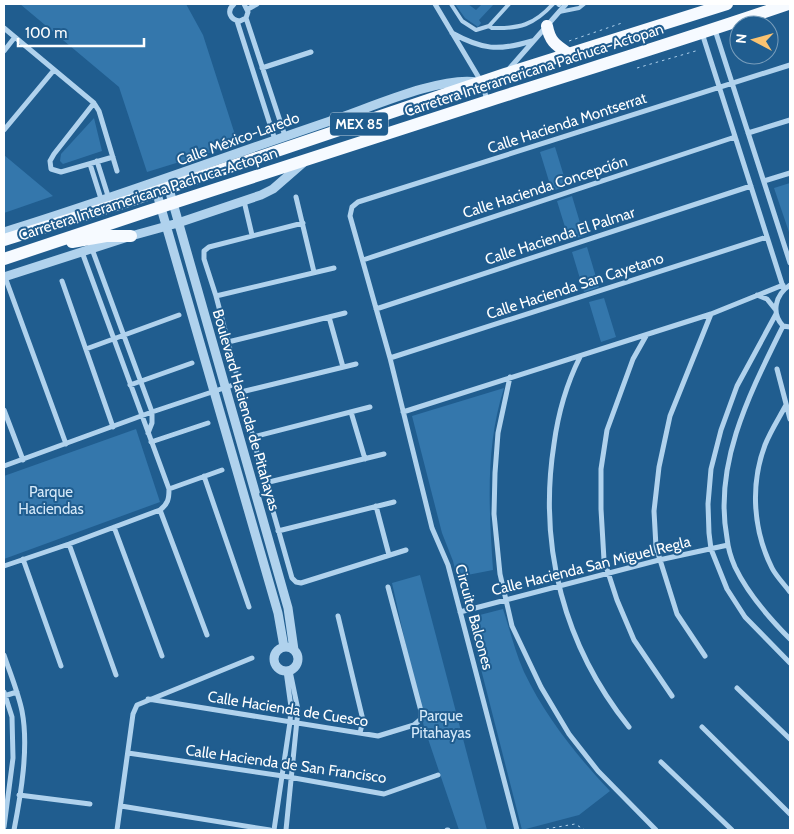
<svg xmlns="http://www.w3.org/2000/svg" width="794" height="834" font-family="Cabin,sans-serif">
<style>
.green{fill:#3477ac}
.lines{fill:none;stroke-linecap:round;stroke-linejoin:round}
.path{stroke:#b0d2ed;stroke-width:1;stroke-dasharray:2.5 4;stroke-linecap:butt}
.service{stroke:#b0d2ed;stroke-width:4}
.minor{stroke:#b0d2ed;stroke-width:5}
.tertiary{stroke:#b0d2ed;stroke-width:9}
.primary{stroke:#f6faff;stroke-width:12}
.labels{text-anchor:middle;stroke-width:4;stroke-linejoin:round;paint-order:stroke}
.shield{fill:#205d8f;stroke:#bccedd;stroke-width:1}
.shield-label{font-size:14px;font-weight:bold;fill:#fff}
.street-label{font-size:15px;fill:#fff;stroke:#205d8f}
.park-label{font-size:15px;fill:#d5e9f9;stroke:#205d8f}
</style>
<rect width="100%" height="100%" fill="#205d8f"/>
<path class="green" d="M20,4H186L203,35L238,144L147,172L119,87Z
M455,4H468L476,10L482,4H494L479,20L481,23L478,27L465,18Z
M94,118L102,151L63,164L60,161L61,154Z
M555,147L567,186L552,191L540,152Z
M4,155L53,196L4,213Z
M790,183V235L774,188Z
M572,196L584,236L569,240L557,201Z
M587,247L599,287L584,292L572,252Z
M604,298L616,337L601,342L589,302Z
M504,388C485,447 489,509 493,570L457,577L453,561L442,533L412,416Z
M136,429L160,502L4,559V476Z
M420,575L487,830H459L424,727L392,583Z
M503,609C510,630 515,652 524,672C545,716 576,755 610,791L579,815L522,830L468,618Z"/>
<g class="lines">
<path class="path" d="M569,41L622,23
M637,68L699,50
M540,830L575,824L585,830"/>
<path class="service" d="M451,4L462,21L476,30L489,26
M509,4L489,26L492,28C519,29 534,25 553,4
M558,4L559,5
M559,12L579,8L584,4"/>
<path class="minor" d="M234,4C226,11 230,20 240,21L246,18L248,12L244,4
M435,4L482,83L487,100
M248,9L257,4
M246,18L285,136
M237,21L275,140
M4,28L94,103L99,111L117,171
M715,30L790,263
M452,33C483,50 498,51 532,41
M702,33L784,290
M4,51L15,37
M262,68L311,52
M509,69L566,4
M94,103L54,154L50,161L51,169L61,172L113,157
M4,130L54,70
M748,133L790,120
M97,161L109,199
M90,164L102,202
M764,181L790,173
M296,197L314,272
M244,201L252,235
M303,223L209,247L204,251V259L216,296L265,483L292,578L296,582L301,583L406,550
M92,249L152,412V423L148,433
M363,260L735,137
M5,277L66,444
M62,281L113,427
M790,285C775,295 771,313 783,326L790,327
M757,295L767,299L775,309
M216,296L334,268
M376,309L751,186
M776,314L737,386L721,430L711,469L708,504L709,533L711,549L727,589L745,617L790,663
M329,317L343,367
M783,326C751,391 713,463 727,538C728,548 731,558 735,567C747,592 770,619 790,639
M646,336L633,359L607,430L601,469V509L604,560L617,600L634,640L672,696
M228,342L345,313
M86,349L179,315
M580,357C566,385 558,414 554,444C538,547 564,646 629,727
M390,358L767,237
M777,369L790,419
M510,377L498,433L495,473L494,514L500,574L512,626L541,687L569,734L598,771L656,830
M130,385L192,363
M241,392L356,364
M786,405C779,418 770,432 765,445C750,485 753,530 772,568C776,576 784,584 790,592
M4,410L23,460
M351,412L365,459
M403,412L711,314L783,285
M253,437L370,407
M151,442L208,423
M4,466L152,412L239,383
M204,476L249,607
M265,483L384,454
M169,489L222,470
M376,506L389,555
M160,510L207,635
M114,527L162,656
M278,531L394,502
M69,544L116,675
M23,559L61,666
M4,566L69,544L160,510C168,504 169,499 169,489L82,252
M460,612L659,560L728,545
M338,616L363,720L360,733
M4,655C10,673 18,692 22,711C29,747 21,794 14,830
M705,656L677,614L656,547L654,511L659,467L670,416L711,314
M737,688L790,739
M4,692L12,717L13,758L4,827
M4,696L17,692
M148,699L378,736L414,725L421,719V711L388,587
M702,727L790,814
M128,753L283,776L384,794L438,775
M661,762L732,830
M19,795L90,804
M121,806L270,830
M117,830L133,714L137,705L252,658
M274,830L290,722L291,707L286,671
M286,830L298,710L290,671
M447,830H448
M517,830L448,565L432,528L390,358L350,216L352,207L358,202L790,65"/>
<path class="tertiary" d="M167,182L288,608L294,650
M155,187L278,613L284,647
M4,232C118,197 229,155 342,117C376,105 443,76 477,82
M4,277L131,236L178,223L261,195L273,189L304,162
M274 659a12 12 0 1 1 24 0a12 12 0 1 1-24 0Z"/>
<path class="primary" d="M547,26C550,42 556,45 569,54
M4,240L132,200L505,74L727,4
M72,242L106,236H131
M4,259C165,205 327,152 488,101C588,69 689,38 788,4"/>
</g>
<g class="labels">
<rect class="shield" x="330" y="112.5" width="58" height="23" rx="4"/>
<g class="shield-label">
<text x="359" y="129">MEX 85</text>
</g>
<g class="street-label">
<text transform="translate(534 70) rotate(-18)" y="5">Carretera Interamericana Pachuca-Actopan</text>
<text transform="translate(567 123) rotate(-18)" y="5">Calle Hacienda Montserrat</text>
<text transform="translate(238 139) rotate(-20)" y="5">Calle México-Laredo</text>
<text transform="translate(545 187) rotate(-18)" y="5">Calle Hacienda Concepción</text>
<text transform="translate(148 194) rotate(-18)" y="5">Carretera Interamericana Pachuca-Actopan</text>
<text transform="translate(560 236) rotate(-18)" y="5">Calle Hacienda El Palmar</text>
<text transform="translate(575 286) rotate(-18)" y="5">Calle Hacienda San Cayetano</text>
<text transform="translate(246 410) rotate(74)" y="5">Boulevard Hacienda de Pitahayas</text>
<text transform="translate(591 566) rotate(-14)" y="5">Calle Hacienda San Miguel Regla</text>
<text transform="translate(474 617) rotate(75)" y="5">Circuito Balcones</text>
<text transform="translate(288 709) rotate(9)" y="5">Calle Hacienda de Cuesco</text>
<text transform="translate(286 764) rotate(8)" y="5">Calle Hacienda de San Francisco</text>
</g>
<g class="park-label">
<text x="51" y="497">Parque<tspan x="51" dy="17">Haciendas</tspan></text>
<text x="441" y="721">Parque<tspan x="441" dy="17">Pitahayas</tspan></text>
</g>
</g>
<rect width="794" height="834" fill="none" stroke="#ffffff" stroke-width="10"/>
<g transform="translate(754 40) rotate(276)"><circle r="24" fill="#205d8f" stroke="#799ebc"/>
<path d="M0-4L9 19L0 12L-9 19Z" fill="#fac371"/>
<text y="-8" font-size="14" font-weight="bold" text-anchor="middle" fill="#ffffff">N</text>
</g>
<path d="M18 38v8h126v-8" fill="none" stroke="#ffffff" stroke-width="2.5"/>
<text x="25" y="38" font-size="15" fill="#ffffff" stroke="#205d8f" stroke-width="4" paint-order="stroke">100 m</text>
</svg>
